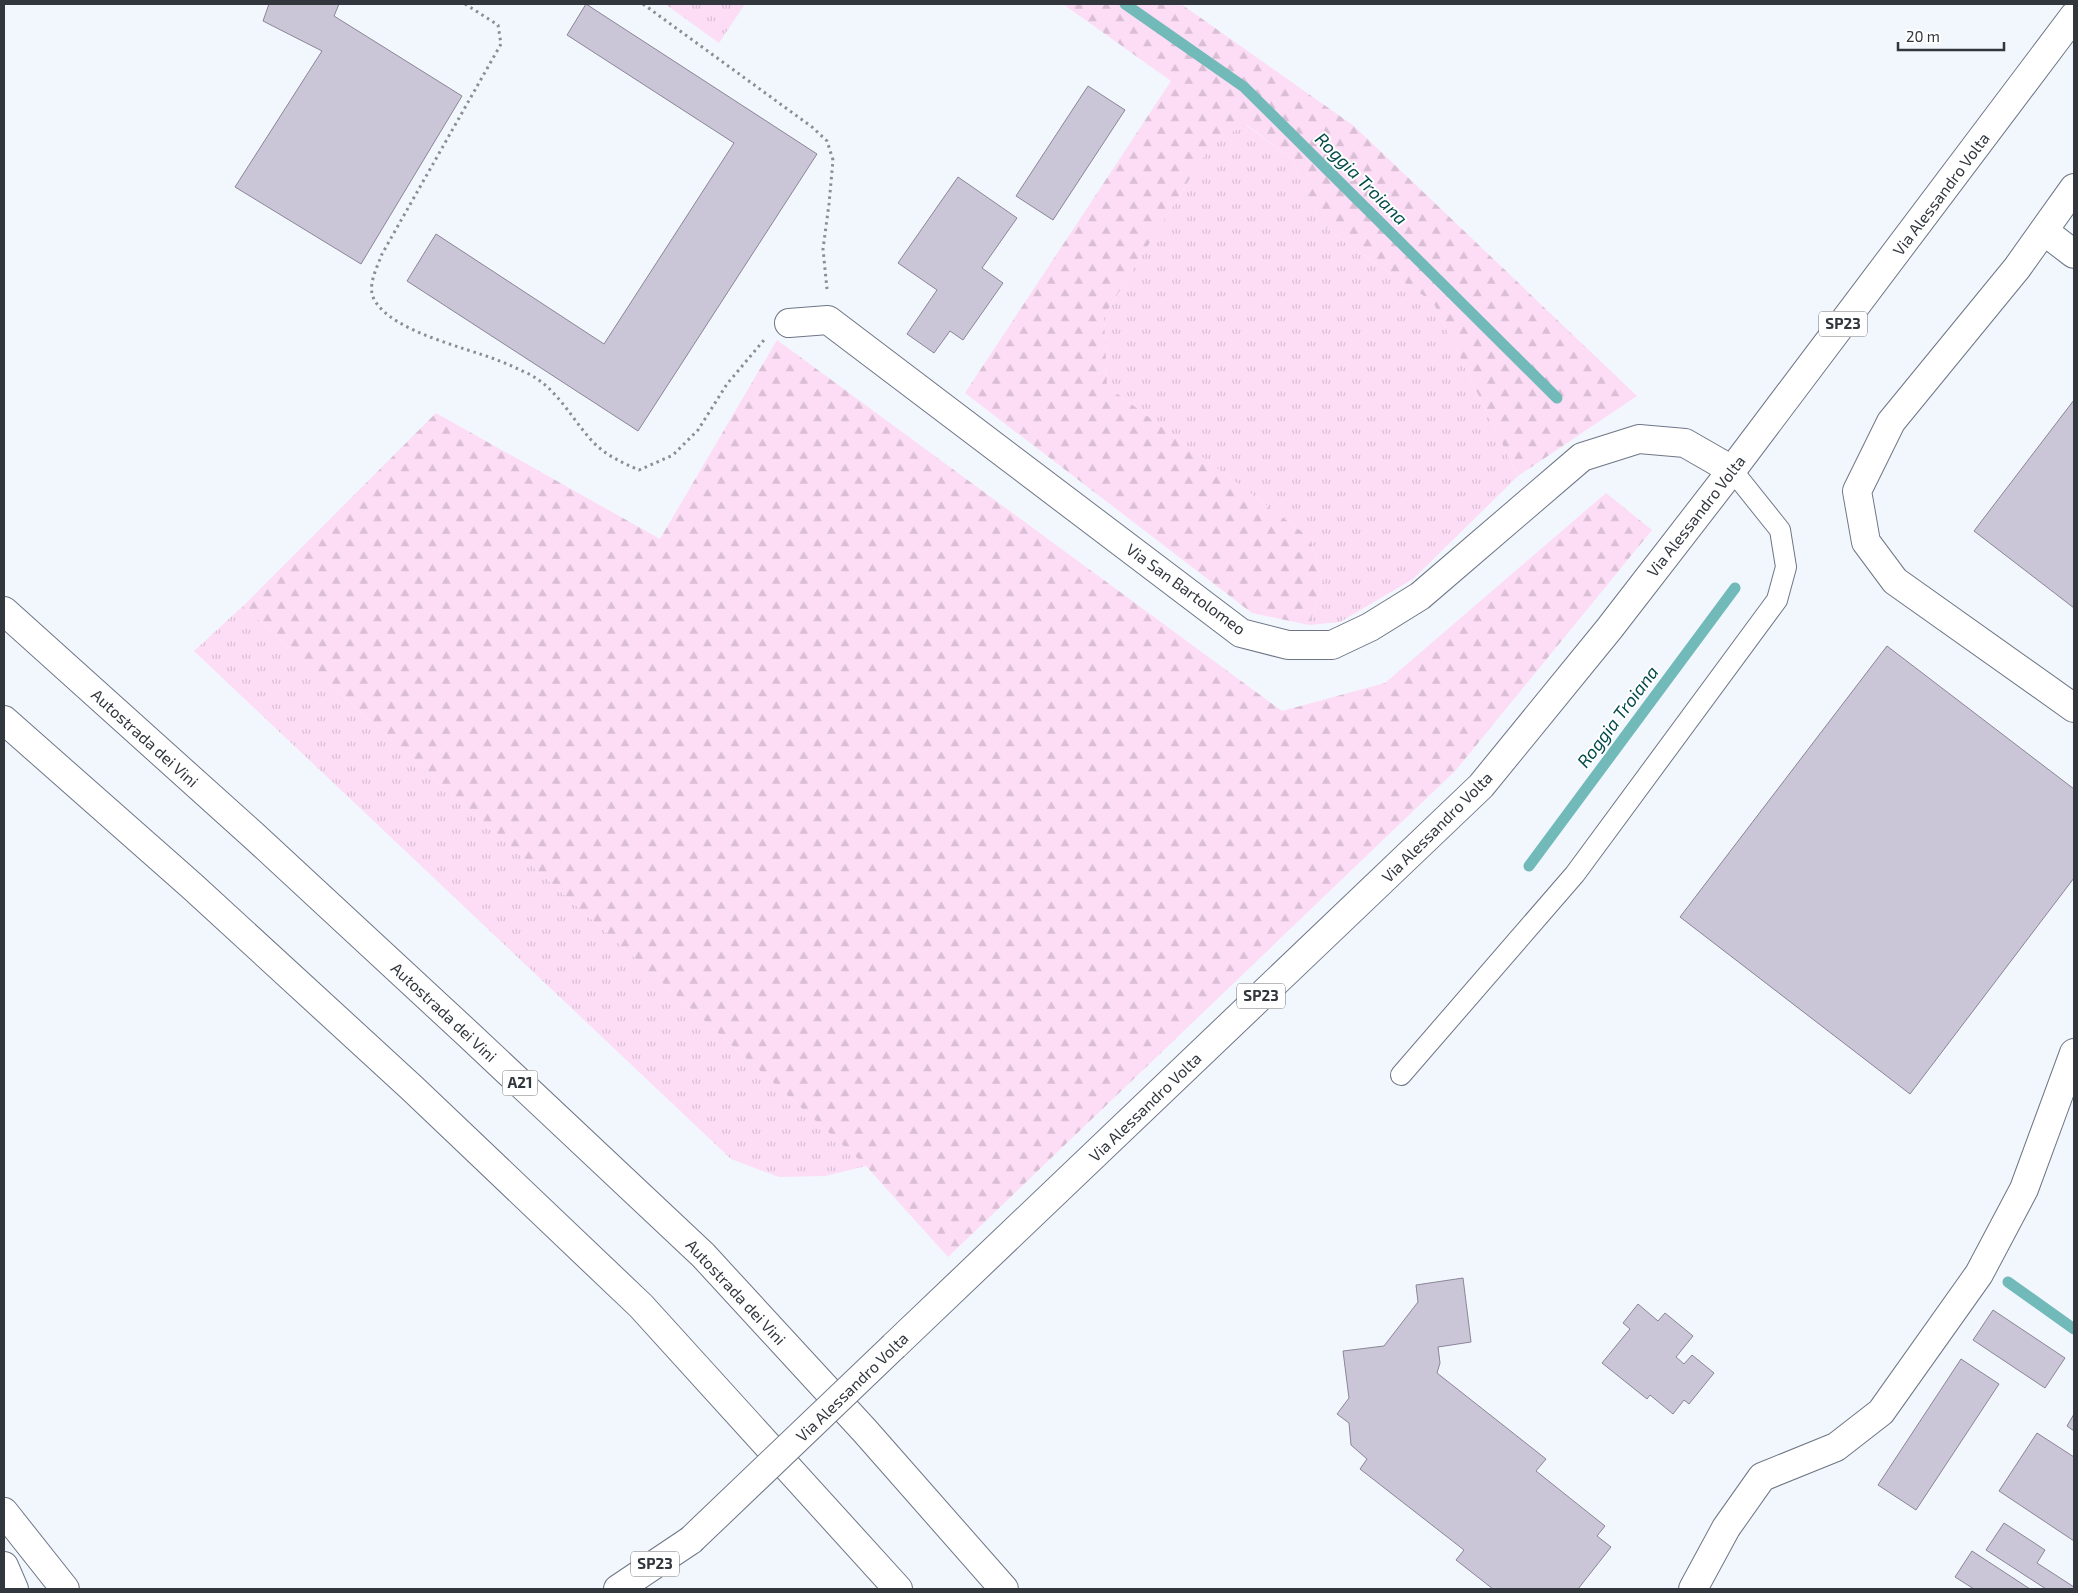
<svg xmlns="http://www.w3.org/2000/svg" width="2078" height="1593" font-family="'Exo 2',sans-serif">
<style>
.grass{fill:url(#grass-tufts)}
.forest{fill:url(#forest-firs)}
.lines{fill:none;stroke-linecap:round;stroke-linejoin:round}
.stream{stroke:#71bab9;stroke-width:11}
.building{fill:#cbc5d8;stroke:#8a8597}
.lane-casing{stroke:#6e7686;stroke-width:22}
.street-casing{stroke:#6e7686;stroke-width:30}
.primary-casing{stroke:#6e7686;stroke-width:30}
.highway-casing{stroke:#6e7686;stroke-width:30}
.path{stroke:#898d94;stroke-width:3;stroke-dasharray:2.5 4;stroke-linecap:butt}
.lane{stroke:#fff;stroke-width:20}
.street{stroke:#fff;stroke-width:28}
.primary{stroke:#fff;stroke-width:28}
.highway{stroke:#fff;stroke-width:28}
.primary-bridge-casing{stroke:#6e7686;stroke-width:30;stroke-linecap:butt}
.primary-bridge{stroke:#fff;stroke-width:28}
.labels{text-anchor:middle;stroke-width:4;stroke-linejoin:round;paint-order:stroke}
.shield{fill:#fff;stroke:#707277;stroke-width:1}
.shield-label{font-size:15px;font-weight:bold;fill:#32363d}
.street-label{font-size:16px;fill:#32363d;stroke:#fff}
.water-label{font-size:18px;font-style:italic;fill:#044b4b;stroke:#fff}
</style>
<defs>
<pattern id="grass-tufts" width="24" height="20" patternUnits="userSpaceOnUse" patternTransform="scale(1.25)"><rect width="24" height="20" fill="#fdddf6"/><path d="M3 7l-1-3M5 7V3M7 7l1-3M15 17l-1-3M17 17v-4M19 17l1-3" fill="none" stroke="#d9bed4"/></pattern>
<pattern id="forest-firs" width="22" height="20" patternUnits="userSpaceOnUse" patternTransform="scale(1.25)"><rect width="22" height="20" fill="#fdddf6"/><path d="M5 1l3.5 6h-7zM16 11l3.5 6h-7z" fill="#d9bed4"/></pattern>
</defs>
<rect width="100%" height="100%" fill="#f2f6fd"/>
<path class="grass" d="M665,4H745L719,43Z
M1246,125L1293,160L1320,223L1360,253L1433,302L1518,476L1413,579L1340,622L1309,625L1323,584L1310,538L1107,386L1104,316L1214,140Z
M243,606L866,1166L825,1176L779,1177L731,1159L194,651Z"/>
<path class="forest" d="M1063,4H1181L1354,126L1637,396L1518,476L1433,302L1360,253L1320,223L1293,160L1247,125L1214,140L1104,316L1107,386L1310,538L1323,584L1309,625L1252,613L965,393L1171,81Z
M777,340L1282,711L1385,683L1606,493L1652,530L1456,770L948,1257L866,1166L243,606L436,413L660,539Z"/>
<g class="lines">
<path class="stream" d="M1125,4L1244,87L1557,398
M1529,866L1735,588
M2008,1282L2074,1329"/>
</g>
<path class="building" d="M269,4H339L334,16L462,96L361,264L235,187L322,51L263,21Z
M586,4L817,154L638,431L407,281L436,234L604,344L734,143L567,35Z
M1088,86L1125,110L1053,220L1016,196Z
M958,177L1017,218L982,268L1003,283L963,340L950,331L934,353L907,334L937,290L898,263Z
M2074,400V608L1974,531Z
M1887,646L2074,789V878L1910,1094L1680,917Z
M1463,1278L1471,1342L1438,1347L1440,1363L1437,1373L1546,1459L1536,1471L1605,1526L1597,1536L1611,1547L1578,1589H1493L1456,1560L1464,1550L1360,1469L1367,1459L1351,1445L1349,1423L1337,1414L1349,1398L1343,1351L1384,1346L1418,1302L1416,1285Z
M1638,1304L1658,1321L1665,1313L1693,1336L1676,1357L1684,1364L1692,1355L1714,1373L1689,1404L1684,1400L1673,1414L1650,1395L1647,1399L1602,1363L1630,1329L1623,1323Z
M1993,1310L2065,1358L2045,1388L1973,1340Z
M1961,1359L1999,1384L1916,1510L1878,1485Z
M2074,1414V1431L2067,1426Z
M2037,1433L2074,1457V1541L1999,1491Z
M2004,1523L2045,1550L2037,1563L2074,1587V1589H2046L1986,1550Z
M1972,1551L2030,1589H1974L1955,1577Z"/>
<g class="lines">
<g class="lane-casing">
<path id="lane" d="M1401,1075L1575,874L1777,600L1786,567L1780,530L1732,470"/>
</g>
<g class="street-casing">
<path id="street" d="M2074,188L2017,268L1891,422L1857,491L1866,542L1895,581L2074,708
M2044,231L2074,254
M789,323L828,320L1241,633L1288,645H1332L1370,627L1420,596L1582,457L1639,439L1685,443L1732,470
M1693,1589L1726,1528L1762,1477L1836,1447L1881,1412L1979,1274L2024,1189L2074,1053"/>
</g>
<g class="primary-casing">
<path id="primary" d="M894,1346L1481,786L1609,629L1732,470L2074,16
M4,1512L65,1589
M4,1566L14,1589
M618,1589L691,1540"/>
</g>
<g class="highway-casing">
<path id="highway" d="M4,611L253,835L469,1035L703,1255L865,1431L1004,1589
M4,720L192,886L412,1088L641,1306L898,1589"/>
</g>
<path class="path" d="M465,4L498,25L501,44L382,254C377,268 366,287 375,301C394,332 464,347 497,360C508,364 518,369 529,374C558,389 572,420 594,443C607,456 623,463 639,470L673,455L698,430L727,384L764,340
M643,4L812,127L827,141L833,160L829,204L823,249L827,289"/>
<use href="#lane" class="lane"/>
<use href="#street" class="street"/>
<use href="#primary" class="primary"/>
<use href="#highway" class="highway"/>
<g class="primary-bridge-casing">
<path id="primary-bridge" d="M691,1540L894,1346"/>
</g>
<use href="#primary-bridge" class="primary-bridge"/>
</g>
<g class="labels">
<g class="shield">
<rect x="1819" y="311.5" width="48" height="25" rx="4"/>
<rect x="1237" y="983.5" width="48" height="25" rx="4"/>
<rect x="502.5" y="1070.5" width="35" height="25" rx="4"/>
<rect x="631" y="1551.5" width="48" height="25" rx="4"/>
</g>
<g class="shield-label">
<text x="1843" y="329">SP23</text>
<text x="1261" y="1001">SP23</text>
<text x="520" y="1088">A21</text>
<text x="655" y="1569">SP23</text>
</g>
<g class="street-label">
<text transform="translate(1941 194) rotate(-53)" y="6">Via Alessandro Volta</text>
<text transform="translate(1696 516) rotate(-52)" y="6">Via Alessandro Volta</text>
<text transform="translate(1186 589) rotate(36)" y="6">Via San Bartolomeo</text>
<text transform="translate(145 738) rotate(42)" y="6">Autostrada dei Vini</text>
<text transform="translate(1437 827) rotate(-45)" y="6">Via Alessandro Volta</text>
<text transform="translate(444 1012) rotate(43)" y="6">Autostrada dei Vini</text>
<text transform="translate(1145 1107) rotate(-44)" y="6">Via Alessandro Volta</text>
<text transform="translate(736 1292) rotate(47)" y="6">Autostrada dei Vini</text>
<text transform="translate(852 1387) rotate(-44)" y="6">Via Alessandro Volta</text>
</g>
<g class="water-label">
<text transform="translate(1361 179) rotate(45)" y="6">Roggia Troiana</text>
<text transform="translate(1618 717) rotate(-53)" y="6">Roggia Troiana</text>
</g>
</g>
<rect width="2078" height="1593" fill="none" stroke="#32363d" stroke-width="10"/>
<path d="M1898 42v8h106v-8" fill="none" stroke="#32363d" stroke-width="2.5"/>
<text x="1906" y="42" font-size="15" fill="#32363d" stroke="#ffffff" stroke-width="4" paint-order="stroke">20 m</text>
</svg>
